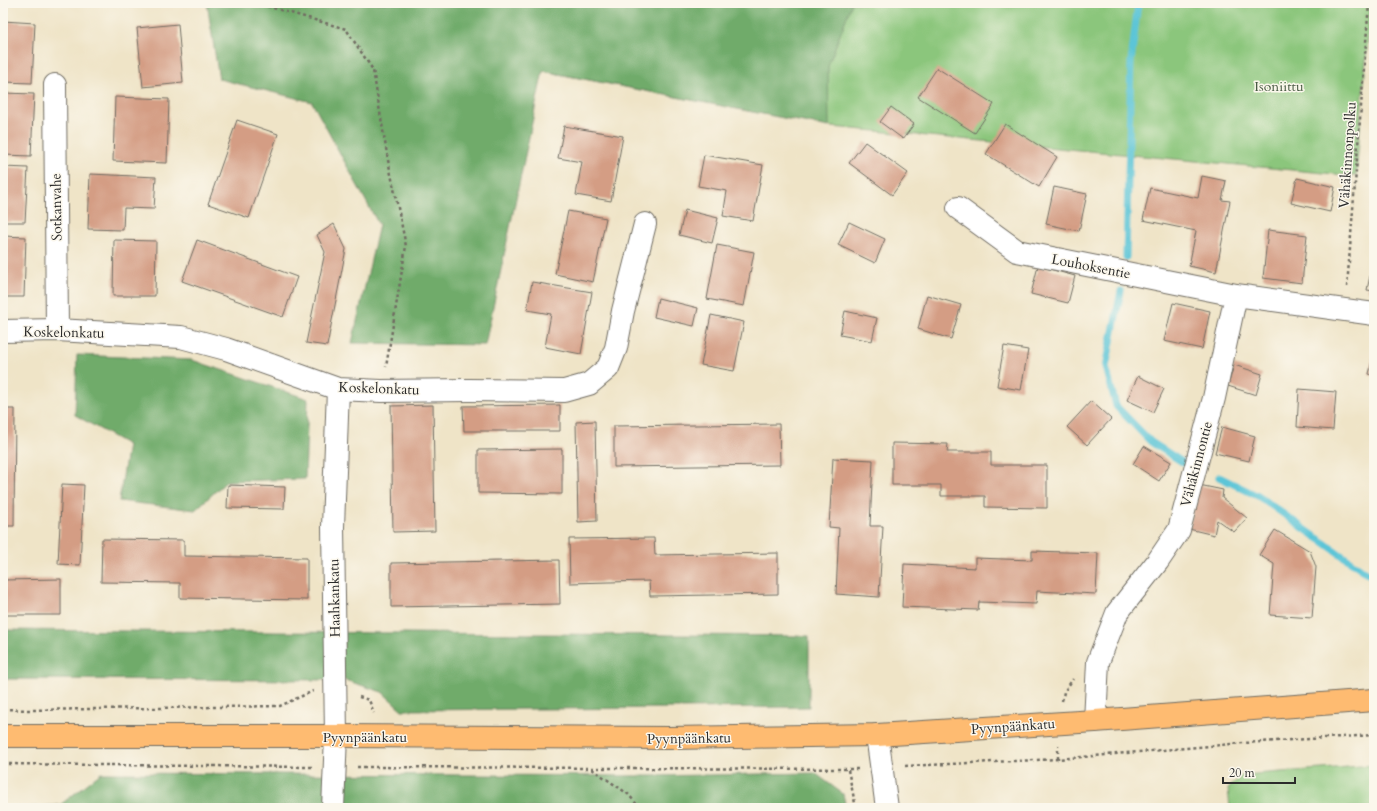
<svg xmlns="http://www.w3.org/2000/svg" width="1377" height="811" font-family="Cardo,serif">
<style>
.green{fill:#8bc67b;stroke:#5b7853}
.forest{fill:#70ab6b;stroke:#4e6b4b}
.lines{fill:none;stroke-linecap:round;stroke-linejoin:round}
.stream{stroke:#5bc5d7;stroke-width:7}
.building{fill:#d49d84}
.minor-casing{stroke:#706c62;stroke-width:24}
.major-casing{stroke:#706c62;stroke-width:24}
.path{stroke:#706c62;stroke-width:2.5;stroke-dasharray:3 3;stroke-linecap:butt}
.minor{stroke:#fff;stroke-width:22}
.major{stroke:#febb71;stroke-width:22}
.labels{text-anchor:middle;stroke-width:3;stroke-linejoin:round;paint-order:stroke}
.park-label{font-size:14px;fill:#485a43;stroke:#fbf7ec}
.street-label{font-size:14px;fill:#2b2b2b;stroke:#fbf7ec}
</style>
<rect width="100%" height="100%" fill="#fbf7ec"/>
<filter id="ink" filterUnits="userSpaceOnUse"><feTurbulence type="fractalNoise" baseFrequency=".025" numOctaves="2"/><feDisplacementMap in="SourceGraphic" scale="8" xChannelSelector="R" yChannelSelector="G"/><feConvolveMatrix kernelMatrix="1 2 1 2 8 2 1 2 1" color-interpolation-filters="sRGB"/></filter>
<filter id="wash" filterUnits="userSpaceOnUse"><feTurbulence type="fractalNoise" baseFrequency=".012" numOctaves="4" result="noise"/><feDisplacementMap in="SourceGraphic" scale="16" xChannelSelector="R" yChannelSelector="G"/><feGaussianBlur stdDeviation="0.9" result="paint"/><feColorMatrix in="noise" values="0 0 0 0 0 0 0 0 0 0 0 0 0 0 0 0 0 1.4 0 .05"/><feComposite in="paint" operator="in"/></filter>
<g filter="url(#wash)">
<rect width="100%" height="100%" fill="#efe4c7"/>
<path class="green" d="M304,3H1371L1356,176L832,127L543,71Z
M1374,765V808H1230L1228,789L1242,775Z"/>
<path class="forest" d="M207,3H852L828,66L829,127L543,71L485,345L352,343L379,225L312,102L219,79Z
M77,355L192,360L308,399L305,479L227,481L195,510L119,501L128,445L75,415Z
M3,630L809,636V707L402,710L382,692L345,680L3,679Z
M101,773L650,776L815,773L843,794L846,808H22L60,805Z"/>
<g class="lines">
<path class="stream" d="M1126,257L1131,62L1138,3
M1121,291L1106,367L1116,406L1151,442L1187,465
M1219,477L1258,496L1374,578"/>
</g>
<g id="blocks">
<path class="building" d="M3,21L35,23L32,83L3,82Z
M178,24L183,83L143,87L137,28Z
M937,68L994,104L975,133L918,97Z
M3,93L34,94L31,156L3,155Z
M115,97L169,99L167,163L113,161Z
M891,107L914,124L903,139L880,122Z
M237,120L278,134L249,218L208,204Z
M1005,124L1057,157L1039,187L986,154Z
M564,126L623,136L611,201L576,195L582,162L558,158Z
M865,142L908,173L892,195L849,163Z
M704,155L763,165L753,221L723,216L727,191L698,186Z
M3,167L28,168L25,222H3Z
M90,174L156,177L154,209L124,208L123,230L88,229Z
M1202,176L1226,181L1222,200L1230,201L1216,272L1189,266L1196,231L1143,220L1150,188L1198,198Z
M1297,178L1335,187L1330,212L1291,203Z
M1054,187L1087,194L1079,231L1046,224Z
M685,210L718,218L712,243L679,235Z
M568,211L606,218L593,282L555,274Z
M849,222L885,239L875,263L838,245Z
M334,224L346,249L327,346L306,343L325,252L317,235Z
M1268,230L1307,235L1302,283L1263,278Z
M3,236L26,237L24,297H3Z
M114,240L156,241L155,296H113Z
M197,240L297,277L283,317L182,281Z
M717,245L754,252L744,306L707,299Z
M1373,262L1374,263V291L1367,290Z
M1038,266L1075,276L1068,303L1031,294Z
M532,282L592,292L581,354L545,347L551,314L527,310Z
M927,295L961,305L951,339L918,329Z
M658,298L698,308L694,326L654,317Z
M1173,303L1210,311L1202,349L1164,341Z
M845,311L877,318L872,341L840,335Z
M711,315L744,322L734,371L701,365Z
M1004,346L1028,350L1021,390L997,386Z
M1373,356L1374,357V376L1369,374Z
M1234,365L1262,374L1256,395L1228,386Z
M1138,376L1164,389L1153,412L1127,400Z
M1299,389L1336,392L1333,430L1297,427Z
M1091,401L1111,419L1087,445L1067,427Z
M433,405L435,531L393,532L391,406Z
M560,405V431H464L463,406Z
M3,409H15L14,526H3Z
M595,421L597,521L578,522L576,422Z
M779,424L780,465L614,467V426Z
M1222,427L1255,436L1249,461L1215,453Z
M892,443L948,444L947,452H991V465H1047V508L985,507V496H941V485H892Z
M1144,446L1171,462L1159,481L1133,464Z
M562,449V494L478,493V450Z
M833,458L873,460L870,526H883L879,597L836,594L839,528L829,527Z
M62,484L84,485L80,565L58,564Z
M228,485L285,487L284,509L227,508Z
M1199,485L1223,490L1222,498L1247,518L1234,532L1217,520L1214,535L1189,529Z
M1275,530L1310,551L1316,567L1312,618L1270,615L1274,564L1259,555Z
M654,538L655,555L778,553V594L650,596L649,581L570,583L569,539Z
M102,539L184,540V556L307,558V600L180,598V583L101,582Z
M1032,551L1098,553L1096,594L1037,591L1036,604L979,602L978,610L902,607L904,564L975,568V558L1032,560Z
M559,560L560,604L391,607V563Z
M61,579V615H3V580Z"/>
</g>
</g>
<g filter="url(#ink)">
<use href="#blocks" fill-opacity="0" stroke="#706c62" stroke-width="1"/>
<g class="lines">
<g class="minor-casing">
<path id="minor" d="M55,85L57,330
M958,208L1017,251L1236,295
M3,331L57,330L181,337L226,349L338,389L381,391L469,390L564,391L589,384L608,368L616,348L623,311L645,224
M1095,721L1098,662L1117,613L1158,561L1179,530L1214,398L1236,295L1374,314
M877,735L887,808
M333,808L336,736L333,527L338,389"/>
</g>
<g class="major-casing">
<path id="major" d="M3,736H336L669,738L877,735L1095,721L1374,700"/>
</g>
<path class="path" d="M256,3L346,29L373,70L388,160L406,246L386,367
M1347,287L1369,3
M359,697L369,700L374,713
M1062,701L1064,692L1073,679
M3,709L30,710L280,706L313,691
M1058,759V746
M3,764L312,767
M905,766L1058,759L1244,743L1374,735
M357,767L858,769
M592,769L628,794L640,808
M848,770L856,808"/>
<use href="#minor" class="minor"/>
<use href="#major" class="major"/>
</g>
</g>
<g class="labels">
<g class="park-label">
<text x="1279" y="91">Isoniittu</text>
</g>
<g class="street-label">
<text transform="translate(1347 155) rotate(-86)" y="5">Vähäkinnonpolku</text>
<text transform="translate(56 207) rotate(-91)" y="5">Sotkanvahe</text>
<text transform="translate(1091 266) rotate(11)" y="5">Louhoksentie</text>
<text transform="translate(64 332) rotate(1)" y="5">Koskelonkatu</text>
<text transform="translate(379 388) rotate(2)" y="5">Koskelonkatu</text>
<text transform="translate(1196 464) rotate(-75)" y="5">Vähäkinnontie</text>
<text transform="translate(334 598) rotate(-91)" y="5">Haahkankatu</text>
<text transform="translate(1013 726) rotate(-4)" y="5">Pyynpäänkatu</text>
<text x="365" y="742">Pyynpäänkatu</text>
<text transform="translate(689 738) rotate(-1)" y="5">Pyynpäänkatu</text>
</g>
</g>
<rect width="1377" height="811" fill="none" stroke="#fbf7ec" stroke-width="16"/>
<path d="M1223 777v6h72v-6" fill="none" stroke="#2b2b2b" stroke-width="2"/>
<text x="1229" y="777" font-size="12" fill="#2b2b2b" stroke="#fbf7ec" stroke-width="3" paint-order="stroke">20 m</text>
</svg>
